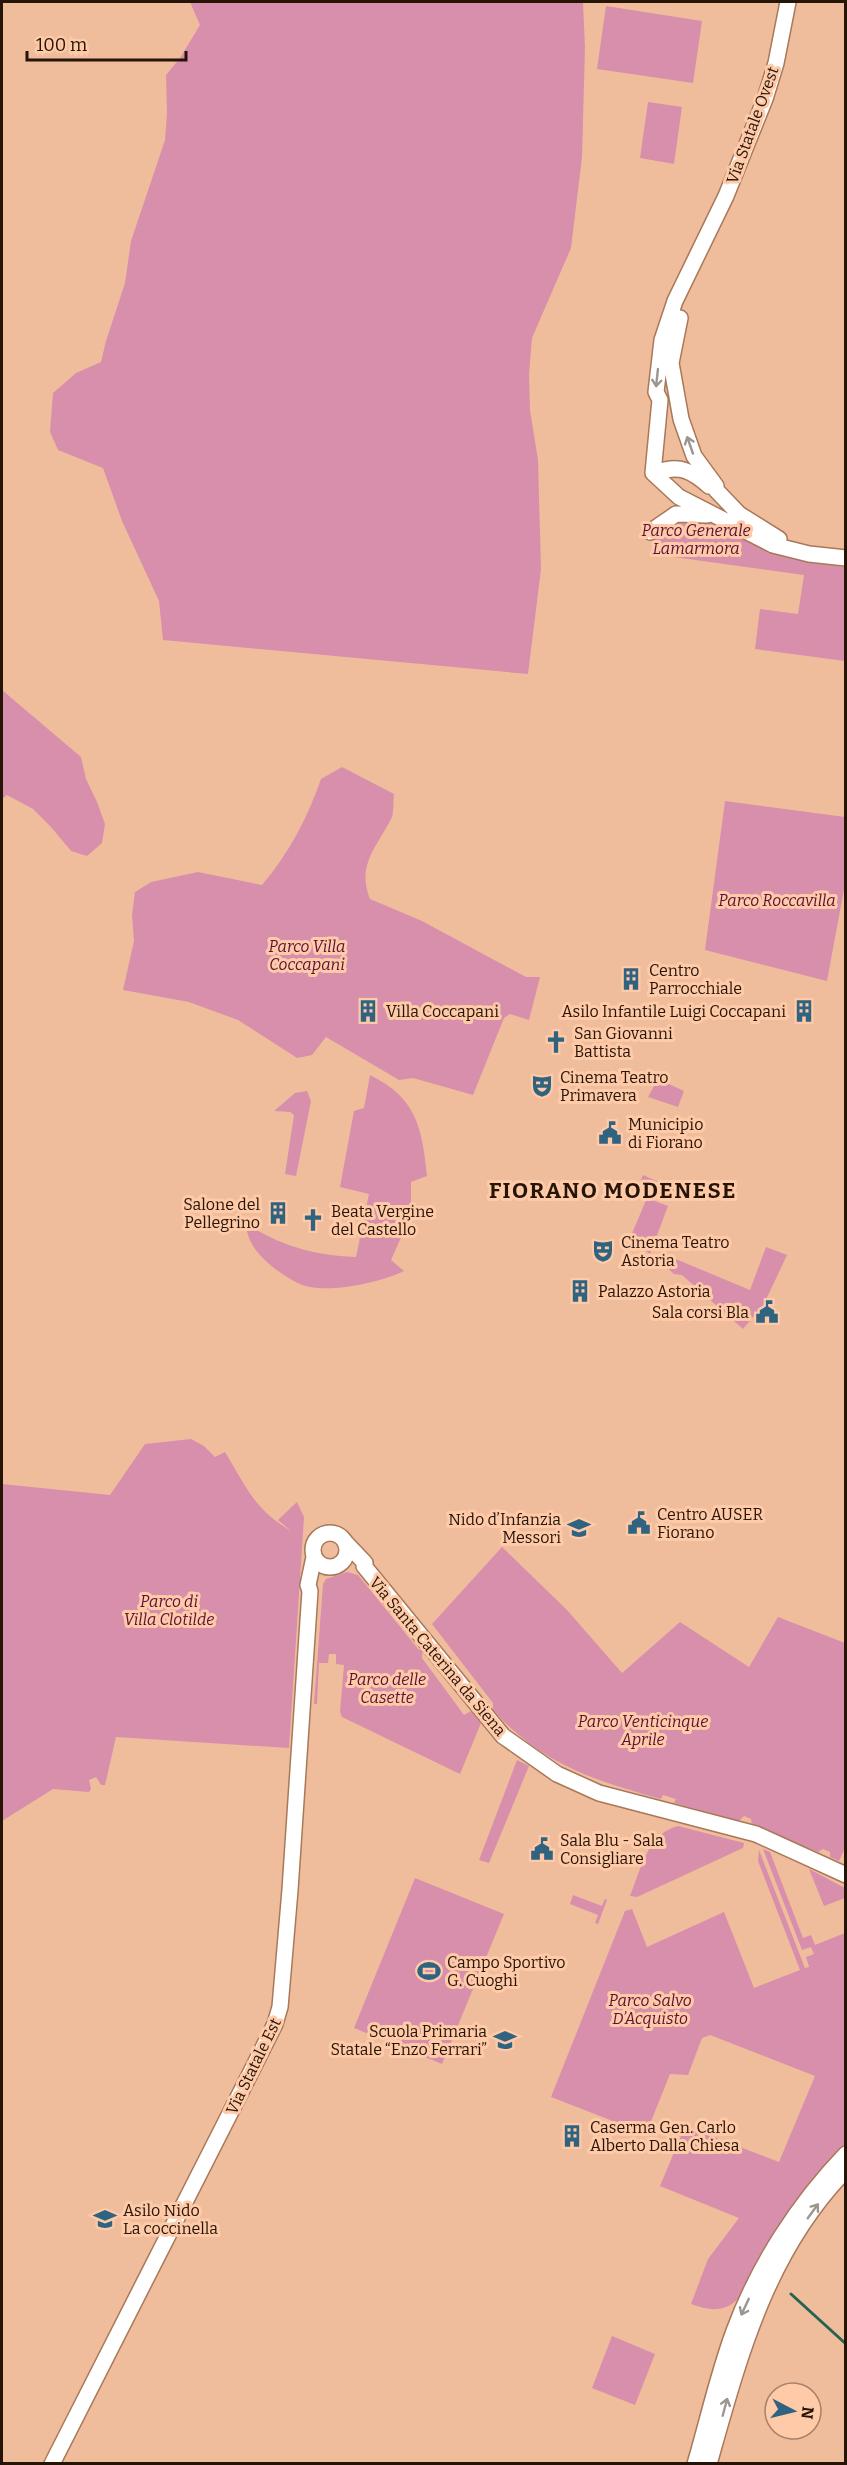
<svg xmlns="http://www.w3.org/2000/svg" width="847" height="2465" font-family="Bitter,serif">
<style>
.green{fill:#d78fac}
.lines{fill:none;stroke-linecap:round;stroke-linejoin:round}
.stream{stroke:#266451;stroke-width:3}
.tertiary-casing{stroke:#a87859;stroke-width:18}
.tertiary{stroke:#fff;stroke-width:15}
.oneway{stroke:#9d958f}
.labels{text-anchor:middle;stroke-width:6;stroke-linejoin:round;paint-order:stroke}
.street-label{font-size:16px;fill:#261407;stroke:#fecaa8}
.park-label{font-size:16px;font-style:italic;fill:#5b1137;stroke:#fecaa8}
.poi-label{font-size:16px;fill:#261407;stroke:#fecaa8;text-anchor:start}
.district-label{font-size:22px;font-weight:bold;letter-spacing:1.5px;fill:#261407;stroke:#fecaa8}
</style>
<rect width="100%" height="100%" fill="#f0bd9c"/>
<path class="green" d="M190,2H583L585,47L582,157L571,248L532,338L529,374L530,410L538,460L541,569L528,674L163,640L159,601L122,521L103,468L58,450L50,432L53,393L76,373L101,362L106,341L125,283L131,241L165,140L167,113L166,75L180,58L200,25Z
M606,6L702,21L693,83L597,69Z
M648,102L682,107L674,164L640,158Z
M680,517L704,519L771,552L810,562L845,567L844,620L846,621L845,661L755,649L760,609L798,614L804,575L652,554L653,536Z
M2,690L81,757L86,779L97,802L105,824L102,843L87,856L71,851L51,827L33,809L7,795L2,799Z
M342,767L394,794C393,801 394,811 392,817C378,846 356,864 370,899L422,921L526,977H540L529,1020L510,1014L504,1018L473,1095L413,1078L399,1080L326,1037L312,1055L297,1058L238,1020L189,1002L123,990L134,941L132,915L135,892L151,882L198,872L262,885C289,853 307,819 321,779Z
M725,801L845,817V884L827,981L705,950Z
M370,1075C417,1098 422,1128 427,1176L411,1182V1215L391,1260L404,1271C381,1282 336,1292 310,1287C292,1284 260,1260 252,1244C248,1238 247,1229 244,1222C277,1245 316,1256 356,1257L369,1194L340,1187L354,1111L364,1108Z
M658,1079L684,1091L678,1107L648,1097Z
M307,1091L311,1101L296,1176L285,1174L294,1115L290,1112L274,1111L295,1093Z
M643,1175L680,1191L673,1200L637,1189Z
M647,1198L668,1206L650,1254L630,1238Z
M766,1247L787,1255L764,1304L743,1329L682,1275L674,1274L664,1265L666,1255L750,1290Z
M191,1439L204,1446L215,1457L225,1452C247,1488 254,1509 291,1531L278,1520L297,1502L304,1517L289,1748L116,1737L105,1785H101L96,1777L89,1780L91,1789L89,1792L53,1789L2,1821V1484L110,1495L145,1444Z
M502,1547L567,1610L622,1673L680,1622L749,1667L778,1617L845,1643L846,1846L839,1861L830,1857V1852L823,1849L818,1852L752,1825L751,1819L744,1816L739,1821L674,1803L676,1799L663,1795L661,1799C595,1781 540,1763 493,1710V1703L432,1624Z
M347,1572L358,1575L419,1650L423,1647L422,1658L464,1715L471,1711L481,1723L460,1774L342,1717L340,1712L344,1665L336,1664V1654H329L328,1663H319L317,1704H314L323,1584L326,1579Z
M517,1760L529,1766L489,1863L479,1860Z
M678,1826L744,1843L743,1848L637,1897L630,1896C641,1869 647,1834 678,1826Z
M763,1849L770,1852L803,1938L811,1935L815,1945L845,1933V2146L825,2169L741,2296C726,2313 710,2311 691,2304L708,2259L739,2218L660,2186L685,2126L779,2162L815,2076L710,2035L702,2038L688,2075L670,2074L646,2134L551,2097L625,1911L632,1909L647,1947L724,1912L754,1988L800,1970L758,1861L759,1850L805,1968L809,1967L806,1957L814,1954L811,1947L802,1950Z
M809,1869L845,1888V1898L824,1906Z
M415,1878L504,1914L442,2064L354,2028Z
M573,1895L602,1906L605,1899L607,1900L598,1924L595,1923L598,1915L570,1904Z
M612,2336L655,2354L635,2405L592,2388Z"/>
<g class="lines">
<path class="stream" d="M791,2294L846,2344"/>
<g class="tertiary-casing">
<path id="tertiary" d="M788,2L776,63L765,99L726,196L675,301L662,340L656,392L660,400L653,473L679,497L773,545L809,554L846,558
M680,318L671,363L681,419L694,456L716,486V490L739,514L779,539
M658,472C680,464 693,472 709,486
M650,532L676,514L707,515
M313 1550a17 17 0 1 1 34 0a17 17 0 1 1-34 0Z
M346,1543L365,1563L364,1566L503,1736L557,1774L599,1793L756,1834L846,1875
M52,2464L253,2068L275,2024L280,2007L290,1890L310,1591L308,1585L314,1557
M695,2464C708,2420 718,2374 734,2331C758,2266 798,2204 846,2154
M709,2464C739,2358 766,2252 846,2170"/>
</g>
<use href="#tertiary" class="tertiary"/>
</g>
<defs><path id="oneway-shaft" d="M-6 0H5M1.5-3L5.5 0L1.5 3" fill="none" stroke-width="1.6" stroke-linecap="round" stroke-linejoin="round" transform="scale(1.5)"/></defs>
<g class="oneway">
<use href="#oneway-shaft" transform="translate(657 378) rotate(96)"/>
<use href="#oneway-shaft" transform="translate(690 445) rotate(-109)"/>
<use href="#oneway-shaft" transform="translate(813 2211) rotate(-54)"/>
<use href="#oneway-shaft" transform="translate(745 2307) rotate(115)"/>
<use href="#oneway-shaft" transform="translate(725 2407) rotate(-75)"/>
</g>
<defs>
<g id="building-bare" transform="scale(1.8)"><path d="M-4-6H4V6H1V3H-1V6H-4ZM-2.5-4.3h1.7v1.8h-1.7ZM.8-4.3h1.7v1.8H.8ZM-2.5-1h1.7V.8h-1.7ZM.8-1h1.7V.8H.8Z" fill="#2f637f" stroke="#fecaa8" stroke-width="2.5" paint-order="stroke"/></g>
<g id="church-bare" transform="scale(1.8)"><path d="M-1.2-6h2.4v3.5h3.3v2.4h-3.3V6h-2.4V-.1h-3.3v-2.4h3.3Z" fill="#2f637f" stroke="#fecaa8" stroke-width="2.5" paint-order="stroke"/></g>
<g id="theatre-bare" transform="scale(1.8)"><path d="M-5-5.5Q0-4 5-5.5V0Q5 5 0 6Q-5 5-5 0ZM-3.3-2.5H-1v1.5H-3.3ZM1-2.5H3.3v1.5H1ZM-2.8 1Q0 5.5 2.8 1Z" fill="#2f637f" stroke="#fecaa8" stroke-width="2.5" paint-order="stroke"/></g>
<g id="civic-bare" transform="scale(1.8)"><path d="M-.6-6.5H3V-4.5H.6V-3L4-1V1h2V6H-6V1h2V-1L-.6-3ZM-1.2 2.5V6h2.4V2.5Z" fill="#2f637f" stroke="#fecaa8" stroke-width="2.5" paint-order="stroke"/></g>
<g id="school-bare" transform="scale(1.8)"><path d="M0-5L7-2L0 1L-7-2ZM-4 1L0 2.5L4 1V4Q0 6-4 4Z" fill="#2f637f" stroke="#fecaa8" stroke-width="2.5" paint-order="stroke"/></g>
<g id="stadium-bare" transform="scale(1.8)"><path d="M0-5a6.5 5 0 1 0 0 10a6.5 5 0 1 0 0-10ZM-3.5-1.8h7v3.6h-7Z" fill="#2f637f" stroke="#fecaa8" stroke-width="2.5" paint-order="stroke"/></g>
</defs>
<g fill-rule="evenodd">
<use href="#building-bare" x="631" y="979"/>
<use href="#building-bare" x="368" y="1011"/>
<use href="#building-bare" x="804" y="1011"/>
<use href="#church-bare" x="556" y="1042"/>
<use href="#theatre-bare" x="542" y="1086"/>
<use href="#civic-bare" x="610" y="1133"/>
<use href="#building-bare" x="278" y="1213"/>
<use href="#church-bare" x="313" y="1220"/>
<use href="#theatre-bare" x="603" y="1251"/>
<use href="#building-bare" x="580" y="1291"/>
<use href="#civic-bare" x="767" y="1312"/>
<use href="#civic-bare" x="639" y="1523"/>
<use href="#school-bare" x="579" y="1528"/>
<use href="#civic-bare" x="542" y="1849"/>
<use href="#stadium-bare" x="429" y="1971"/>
<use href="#school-bare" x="505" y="2040"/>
<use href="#building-bare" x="572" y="2136"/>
<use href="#school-bare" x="105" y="2219"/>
</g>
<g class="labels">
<g class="street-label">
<text transform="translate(752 125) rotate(-70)" y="6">Via Statale Ovest</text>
<text transform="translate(438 1656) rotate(50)" y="6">Via Santa Caterina da Siena</text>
<text transform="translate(253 2066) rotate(-64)" y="6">Via Statale Est</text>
</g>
<g class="park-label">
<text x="696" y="536">Parco Generale<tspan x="696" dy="18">Lamarmora</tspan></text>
<text x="777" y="906">Parco Roccavilla</text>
<text x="307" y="952">Parco Villa<tspan x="307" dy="18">Coccapani</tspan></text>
<text x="169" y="1607">Parco di<tspan x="169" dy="18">Villa Clotilde</tspan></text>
<text x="387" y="1685">Parco delle<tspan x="387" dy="18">Casette</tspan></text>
<text x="643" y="1727">Parco Venticinque<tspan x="643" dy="18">Aprile</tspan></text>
<text x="650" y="2006">Parco Salvo<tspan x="650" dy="18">D’Acquisto</tspan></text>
</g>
<g class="poi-label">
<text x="649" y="976">Centro<tspan x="649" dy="18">Parrocchiale</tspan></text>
<text x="386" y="1017">Villa Coccapani</text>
<text x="786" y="1017" text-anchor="end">Asilo Infantile Luigi Coccapani</text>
<text x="574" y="1039">San Giovanni<tspan x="574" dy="18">Battista</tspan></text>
<text x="560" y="1083">Cinema Teatro<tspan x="560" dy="18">Primavera</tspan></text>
<text x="628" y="1130">Municipio<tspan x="628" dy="18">di Fiorano</tspan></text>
<text x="260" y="1210" text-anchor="end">Salone del<tspan x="260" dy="18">Pellegrino</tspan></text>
<text x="331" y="1217">Beata Vergine<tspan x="331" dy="18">del Castello</tspan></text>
<text x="621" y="1248">Cinema Teatro<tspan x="621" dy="18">Astoria</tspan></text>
<text x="598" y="1297">Palazzo Astoria</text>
<text x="749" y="1318" text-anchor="end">Sala corsi Bla</text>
<text x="657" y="1520">Centro AUSER<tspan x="657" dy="18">Fiorano</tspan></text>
<text x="561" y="1525" text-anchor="end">Nido d’Infanzia<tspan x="561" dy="18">Messori</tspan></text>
<text x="560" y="1846">Sala Blu - Sala<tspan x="560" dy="18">Consigliare</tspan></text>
<text x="447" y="1968">Campo Sportivo<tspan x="447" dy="18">G. Cuoghi</tspan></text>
<text x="487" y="2037" text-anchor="end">Scuola Primaria<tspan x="487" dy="18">Statale “Enzo Ferrari”</tspan></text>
<text x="590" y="2133">Caserma Gen. Carlo<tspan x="590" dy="18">Alberto Dalla Chiesa</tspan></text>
<text x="123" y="2216">Asilo Nido<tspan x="123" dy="18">La coccinella</tspan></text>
</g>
<g class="district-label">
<text x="613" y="1198">FIORANO MODENESE</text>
</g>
</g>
<rect width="847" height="2465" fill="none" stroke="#261407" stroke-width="6"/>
<g transform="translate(793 2411) rotate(97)"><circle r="28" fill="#fecaa8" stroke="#a88168" stroke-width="1.5"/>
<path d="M0-4.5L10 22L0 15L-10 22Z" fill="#2f637f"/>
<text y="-9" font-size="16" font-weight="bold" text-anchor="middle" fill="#261407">N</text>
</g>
<path d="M27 51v9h159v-9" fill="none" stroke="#261407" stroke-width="3"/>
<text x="36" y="51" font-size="18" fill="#261407" stroke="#fecaa8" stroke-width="4.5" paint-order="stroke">100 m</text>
</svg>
